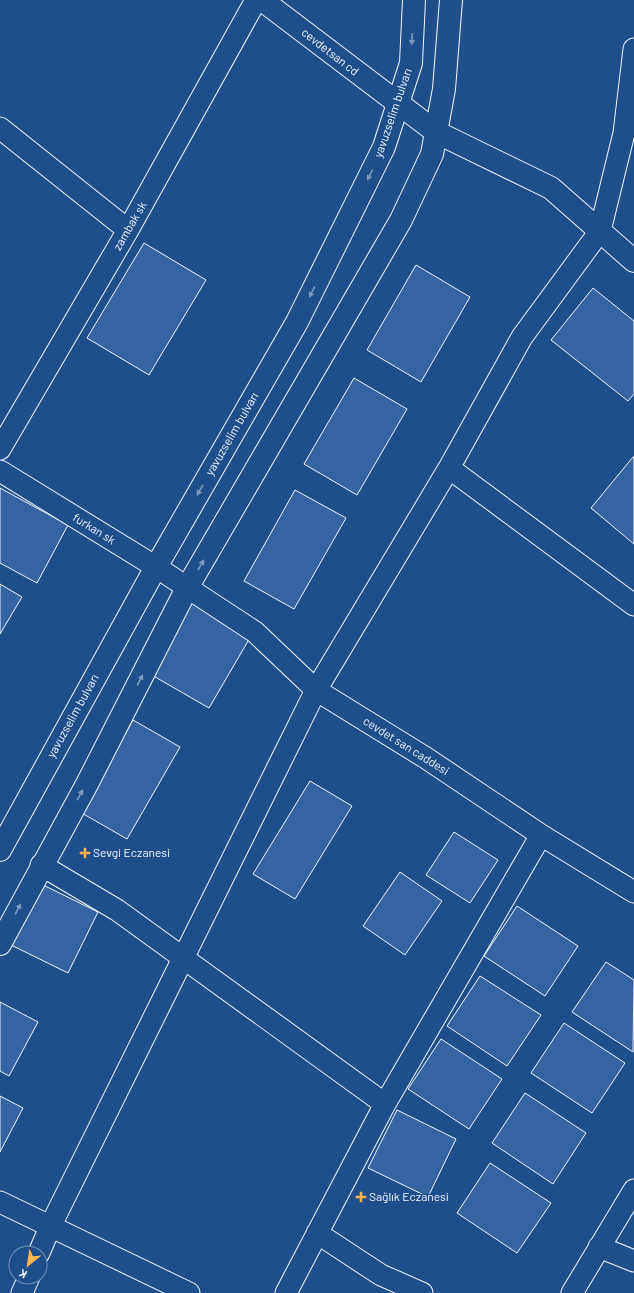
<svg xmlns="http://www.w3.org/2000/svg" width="634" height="1293" font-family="Barlow,sans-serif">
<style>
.building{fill:#3563a3;stroke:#f2f6ff}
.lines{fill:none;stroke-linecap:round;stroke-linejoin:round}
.minor-casing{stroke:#f2f6ff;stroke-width:23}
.tertiary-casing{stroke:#f2f6ff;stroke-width:24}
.secondary-casing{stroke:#f2f6ff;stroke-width:24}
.minor{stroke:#1f4e8c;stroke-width:21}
.tertiary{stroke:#1f4e8c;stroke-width:22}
.secondary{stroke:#1f4e8c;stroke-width:22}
.oneway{fill:#7e9ac0}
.poi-dot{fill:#ffb74d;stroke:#1f4e8c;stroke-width:1.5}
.labels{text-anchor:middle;stroke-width:3;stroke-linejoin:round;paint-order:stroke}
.street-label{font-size:12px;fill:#f2f6ff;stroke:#1f4e8c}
.poi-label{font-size:12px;fill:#f2f6ff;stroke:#1f4e8c;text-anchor:start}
</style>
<rect width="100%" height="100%" fill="#1f4e8c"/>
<path class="building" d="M144,243L206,280L149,375L87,338Z
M416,265L470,297L421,382L367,350Z
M593,288L634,321V394L628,401L551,340Z
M354,378L407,409L357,495L304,464Z
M633,457H634V544L591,508Z
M0,488L68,525L37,583L0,563Z
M295,490L346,518L294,609L244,581Z
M0,584L22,597L0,634Z
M191,602L251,636L209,708L150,674Z
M133,720L180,747L127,839L80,812Z
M310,781L352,806L295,899L253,874Z
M454,832L498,860L470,903L426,875Z
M400,872L442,901L405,955L363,926Z
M39,883L98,912L68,973L9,944Z
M517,906L578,946L545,996L484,956Z
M606,962L634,980L633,1052L572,1012Z
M480,976L541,1015L507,1066L447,1026Z
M0,1002L38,1022L9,1076L0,1071Z
M564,1023L625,1063L592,1113L531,1073Z
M441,1039L502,1079L469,1129L408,1089Z
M525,1093L586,1133L553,1184L492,1143Z
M0,1096L23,1108L0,1152Z
M397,1110L456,1139L428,1197L368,1168Z
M490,1163L551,1203L517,1253L457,1213Z"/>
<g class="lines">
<g class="minor-casing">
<path id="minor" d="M0,128L128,230
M0,449L128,230L256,0
M449,468L634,605
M0,471L156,567L255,632L316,690L426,758L541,835L634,892
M41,865L117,910L385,1104
M0,1202L189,1293
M317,1233L381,1275L422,1293
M599,1247L634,1261
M39,1253L50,1227L316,690L449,468L522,337L600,231L624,133L634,49
M22,1293L29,1277
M286,1293L385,1104L541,835
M572,1293L634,1190"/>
</g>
<g class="tertiary-casing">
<path id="tertiary" d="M262,0L436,132L551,188L634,261"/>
</g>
<g class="secondary-casing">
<path id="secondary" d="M0,850L156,567L297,322L384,147L411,63L414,0
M0,944L87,784L187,588L401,220L432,154L444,89L451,0"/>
</g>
<use href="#minor" class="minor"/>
<use href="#tertiary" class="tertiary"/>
<use href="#secondary" class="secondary"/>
</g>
<defs><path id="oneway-solid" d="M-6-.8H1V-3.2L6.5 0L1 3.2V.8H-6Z"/></defs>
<g class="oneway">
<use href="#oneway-solid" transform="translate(412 39) rotate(93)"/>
<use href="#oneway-solid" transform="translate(370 175) rotate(117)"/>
<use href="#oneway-solid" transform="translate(312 292) rotate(117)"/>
<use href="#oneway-solid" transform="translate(200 490) rotate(120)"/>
<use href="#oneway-solid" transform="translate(201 565) rotate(-60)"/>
<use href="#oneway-solid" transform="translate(140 680) rotate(-63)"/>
<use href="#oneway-solid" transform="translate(80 795) rotate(-61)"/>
<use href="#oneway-solid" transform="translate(18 909) rotate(-62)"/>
</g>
<g class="poi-dot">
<path d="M83 847h4v4h4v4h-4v4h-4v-4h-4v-4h4z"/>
<path d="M359 1191h4v4h4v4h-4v4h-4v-4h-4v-4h4z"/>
</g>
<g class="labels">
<g class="street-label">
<text transform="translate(330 52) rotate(38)" y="4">cevdetsan cd</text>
<text transform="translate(393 113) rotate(-71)" y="4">yavuzselim bulvarı</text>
<text transform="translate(130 226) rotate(-60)" y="4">zambak sk</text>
<text transform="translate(232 434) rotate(-60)" y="4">yavuzselim bulvarı</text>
<text transform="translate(94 529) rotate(32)" y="4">furkan sk</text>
<text transform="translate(73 716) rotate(-61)" y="4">yavuzselim bulvarı</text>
<text transform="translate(406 746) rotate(32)" y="4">cevdet san caddesi</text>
</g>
<g class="poi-label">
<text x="93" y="857">Sevgi Eczanesi</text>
<text x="369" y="1201">Sağlık Eczanesi</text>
</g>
</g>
<g transform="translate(28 1265) rotate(210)"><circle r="19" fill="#1f4e8c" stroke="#7391ba"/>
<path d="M0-3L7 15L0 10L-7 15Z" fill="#ffb74d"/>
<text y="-6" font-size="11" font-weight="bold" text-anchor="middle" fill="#f2f6ff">K</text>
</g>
</svg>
